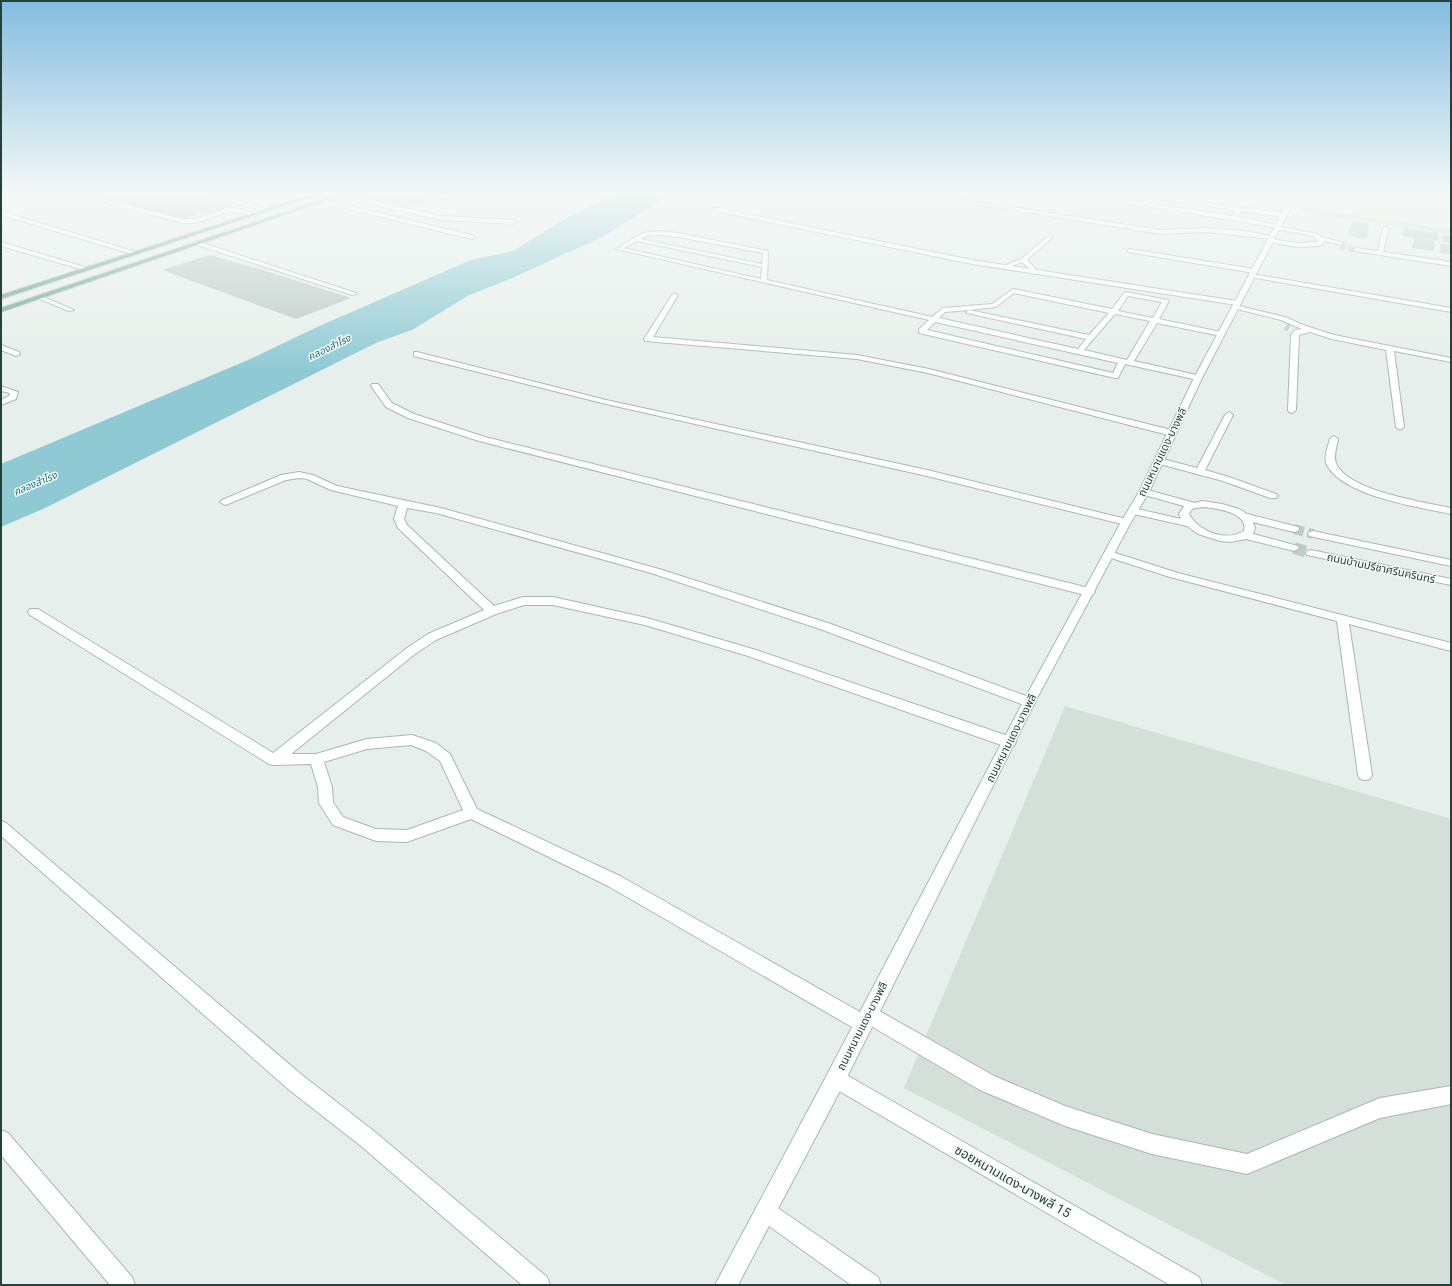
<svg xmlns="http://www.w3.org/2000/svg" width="1452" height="1286" font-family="Roboto,'Noto Sans Thai',sans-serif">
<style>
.built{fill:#d4dfda}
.green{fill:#bfe0c8}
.water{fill:#8ec9d4}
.building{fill:#bbcac4}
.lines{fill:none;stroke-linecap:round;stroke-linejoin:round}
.minor-tunnel-far3{stroke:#bfccc8;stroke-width:5.5;stroke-dasharray:5.5 3;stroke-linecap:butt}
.minor-tunnel-far2{stroke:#bfccc8;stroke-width:8;stroke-dasharray:8 3.5;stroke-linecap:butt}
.minor-tunnel-far1{stroke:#bfccc8;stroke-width:10;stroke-dasharray:10 4.5;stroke-linecap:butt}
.minor-tunnel{stroke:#bfccc8;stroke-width:12;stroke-dasharray:12 6;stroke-linecap:butt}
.service-casing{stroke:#a8b8b2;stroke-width:2}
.minor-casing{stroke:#a8b8b2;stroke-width:2}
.secondary-casing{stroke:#a4bbb3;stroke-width:2}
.primary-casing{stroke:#c2cac8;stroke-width:2}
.service{fill:#fff;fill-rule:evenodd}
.minor{fill:#fff;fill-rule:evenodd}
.secondary{fill:#fff;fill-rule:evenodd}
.primary{fill:#6aa596;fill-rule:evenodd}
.labels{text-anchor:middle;stroke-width:3;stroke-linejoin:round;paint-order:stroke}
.far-water-label{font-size:10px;font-style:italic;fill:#1c6f80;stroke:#f7fbf9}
.street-label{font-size:11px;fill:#24423a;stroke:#f7fbf9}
.near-street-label{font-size:13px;fill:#24423a;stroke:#f7fbf9}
</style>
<rect width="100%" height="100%" fill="#e6efeb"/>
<path class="built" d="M1065,706L1451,819V1285H1286L904,1088Z"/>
<path class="green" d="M1300,207L1451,230V234L1300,211Z"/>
<path class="water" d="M619,192H681L669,195L604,236L510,279L469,295L412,330L378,342L45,508L1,527V464L248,360L317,327L471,260L513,251L570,216Z"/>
<path class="building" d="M80,192H182L234,205L182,219Z
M370,192H394L429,200L402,208L357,196Z
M1352,221L1369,223L1367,239L1347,236Z
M1404,228L1438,233V241L1403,236Z
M1442,235L1451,236V243L1442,242Z
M1414,238L1434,241V251L1412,248Z
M1441,244L1451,245V255L1440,253Z
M210,255L256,268L351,298L296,319L162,270Z"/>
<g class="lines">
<path class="minor-tunnel-far3" d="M1340,247L1356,250"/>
<path class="minor-tunnel-far2" d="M1286,326L1289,328"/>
<path class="minor-tunnel-far1" d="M1294,529L1313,534"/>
<path class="minor-tunnel" d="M1294,548L1311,553"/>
<g class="service-casing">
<path id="service" d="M68,192H75L182,219H195L231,207L258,214L255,216L231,211L196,223H182Z
M200,192H207L269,210L264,211Z
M411,192H420L462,198L459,200L435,198Z
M768,192H775L760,198L703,196L700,194L703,192L760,194Z
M902,192H912L1161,230L1205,228L1245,231L1275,237L1272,239L1205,232L1161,234Z
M1061,192H1072L1144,202L1148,197L1115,192H1127L1284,213L1287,215L1284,217L1241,211L1238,217L1280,225V227L1278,228ZM1152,198L1236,210L1233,216L1148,203Z
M1242,192H1254L1296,198L1293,200Z
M321,199L472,235L475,237L472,239L319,202V200Z
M660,231L678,233L768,251L767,280L932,317L943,308L992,304L1013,289L1112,309L1124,293L1126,292L1168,300L1169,301L1159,319L1221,332L1225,334L1221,336L1157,323L1134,361L1201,376V380H1198L1125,364L1118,378H1115L919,333V329L929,320L616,249L643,233ZM660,235L678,237L763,253L762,264L641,239L646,236ZM637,241L762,267L761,279L624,248ZM1014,293L1109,313L1089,335L969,310L996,307ZM1128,296L1162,302L1153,318L1118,311ZM969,310L966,312L967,313L1086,339L1078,349L939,318L945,312ZM1115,314L1150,321L1127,360L1084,350ZM935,322L1118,363L1113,373L927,330Z
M1048,236L1053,237L1027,260L1039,272V274H1035L1022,262L1007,268H1003V266L1021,259Z
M196,241L356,293L357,294L352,295L194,244V242Z
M1252,274L1451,308V312L1250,277V275Z
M675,293L678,295L653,337L857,355L929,369L1175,431L1176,433L1172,436L928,373L857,359L645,341L644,339L672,295Z
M37,296H41L74,310L69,311L37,298Z
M1,345L19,352L20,354L16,356L1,350Z
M1,386L18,392L16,399L1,405V400L9,396L10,393L1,391Z
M299,472L313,475L337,486L441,508L659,569L828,623L1034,699L1035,702L1034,705L1029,707L1024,705L820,629L651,573L436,513L407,508L404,519L407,525L494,606L523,597H553L647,618L756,650L1014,738L1016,742L1014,746L1009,747L1004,746L748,656L645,625L553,605H524L496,614L436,640L415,654L291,754H316L367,739L412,735L436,743L450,754L477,809L620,876L860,1012L862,1008L868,1005L874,1008L994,1076L1065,1106L1152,1134L1247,1154L1380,1098L1451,1086V1104L1380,1118L1247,1174L1152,1154L1065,1126L980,1090L871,1026L869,1030L863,1033L857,1030L608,886L471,819L407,842L376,841L333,825L319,803L318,787L311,764L274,765L269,764L30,615L28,612L30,609H38L273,753L407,648L428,634L484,610L398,528L394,519L398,506L331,490L307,479L299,478L286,480L228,504L225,505L220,502L222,500L281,475ZM411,745L426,751L440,761L463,810L407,830L376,829L343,817L333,802L332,787L324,762L367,749Z
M1,821L6,823L302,1075L375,1132L547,1277L550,1285H522L361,1146L288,1089L1,836Z
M1,1130L8,1133L132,1277L135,1285H110L1,1155Z
M765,1201L772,1204L878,1277L881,1285H851L758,1218L755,1211L758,1204Z"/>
</g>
<g class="minor-casing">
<path id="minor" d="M1414,192H1419L1416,200L1413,202L1410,200Z
M339,193L441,216L513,220L516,222L513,224L441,220L337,196V194Z
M717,208L972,260L1237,301L1240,303L1237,305L972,264L715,211V209Z
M1,211L136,252L137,253L132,254L1,215Z
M1277,226L1318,234L1321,237L1344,243L1341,245L1324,241L1322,245L1320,246L1297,247L1268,242L1267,241L1270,239L1297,243L1318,242L1314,236L1275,229V227Z
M1386,226L1389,228L1383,252L1451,262V266L1354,251V249L1356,248L1378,251L1383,228Z
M1,242L88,268L89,269L84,270L1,246Z
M1130,249L1254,269L1257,271L1254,273L1128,252V250Z
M1235,305L1285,317L1303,325L1334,335L1451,358V362L1394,351L1404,427L1400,430L1396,427L1386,350L1332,339L1310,332L1299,335L1296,410L1292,413L1289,412L1288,410L1291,335L1295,330L1302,329L1281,320L1233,308V306Z
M414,352H417L606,400L927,470L1130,520L1131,522L1126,525L927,476L606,404L414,356Z
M372,384H378L392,403L414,414L485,437L1089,588L1093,590L1095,592L1093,594L1089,596L479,441L408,418L386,407L371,386Z
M1229,412L1233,415L1205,470L1229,477L1276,494L1278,496L1276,498H1270L1223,481L1156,463L1154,461L1159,458L1197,468L1225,415Z
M1334,436L1338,439C1337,446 1333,456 1336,463C1347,491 1424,502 1451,508V514C1419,507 1340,496 1326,463C1324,456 1328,446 1330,439Z
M1144,489L1195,503L1202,501L1222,504L1239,509L1247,514L1298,527L1299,529L1298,531L1294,532L1253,522L1255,528L1253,534L1298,546L1299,548L1294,551L1246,539L1230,542L1220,541L1198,534L1187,526L1129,513L1128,511L1129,509L1133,508L1181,519L1179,514L1184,506L1141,494L1139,492ZM1202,507C1215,508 1249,512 1244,531C1226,542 1199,532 1189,514L1192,509Z
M1313,531L1451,560V566L1309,536L1308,534L1309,532Z
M1311,550L1451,579V585L1307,555L1306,553L1307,551Z
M1109,551L1178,573L1451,643V651L1349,624L1372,775L1370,779L1365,780L1360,779L1358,775L1337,621L1170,577L1105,556L1104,554L1105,552Z
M836,1069L1199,1277L1202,1285H1170L829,1085L827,1078L829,1071Z"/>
</g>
<g class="secondary-casing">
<path id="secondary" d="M1293,192H1299L1202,378L1149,492L1131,522L1035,702L843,1085L738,1285H715L829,1071L1023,702L1121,522L1139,492L1194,378Z"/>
</g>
<g class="primary-casing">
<path id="primary" d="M318,192H325L1,299V295Z
M344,192H351L1,312V308Z"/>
</g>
<use href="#service" class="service"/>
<use href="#minor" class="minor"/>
<use href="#secondary" class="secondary"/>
<use href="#primary" class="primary"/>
</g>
<linearGradient id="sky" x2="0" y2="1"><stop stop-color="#84bce0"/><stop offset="0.52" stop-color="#f4f8f6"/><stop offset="1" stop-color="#f4f8f6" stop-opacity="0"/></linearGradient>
<rect width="1452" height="372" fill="url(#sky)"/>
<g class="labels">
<g class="far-water-label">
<text transform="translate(329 347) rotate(-26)" y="4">คลองสำโรง</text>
<text transform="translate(35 483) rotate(-23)" y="4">คลองสำโรง</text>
</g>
<g class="street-label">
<text transform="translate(1162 452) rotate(-64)" y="4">ถนนหนามแดง-บางพลี</text>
<text transform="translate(1381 568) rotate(12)" y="4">ถนนบ้านปรีชาศรีนครินทร์</text>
<text transform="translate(1011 738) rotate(-63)" y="4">ถนนหนามแดง-บางพลี</text>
<text transform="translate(862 1026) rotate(-63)" y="4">ถนนหนามแดง-บางพลี</text>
</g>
<g class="near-street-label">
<text transform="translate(1013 1181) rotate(30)" y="5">ซอยหนามแดง-บางพลี 15</text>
</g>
</g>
<rect width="1452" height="1286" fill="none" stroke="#24423a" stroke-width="4"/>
</svg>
